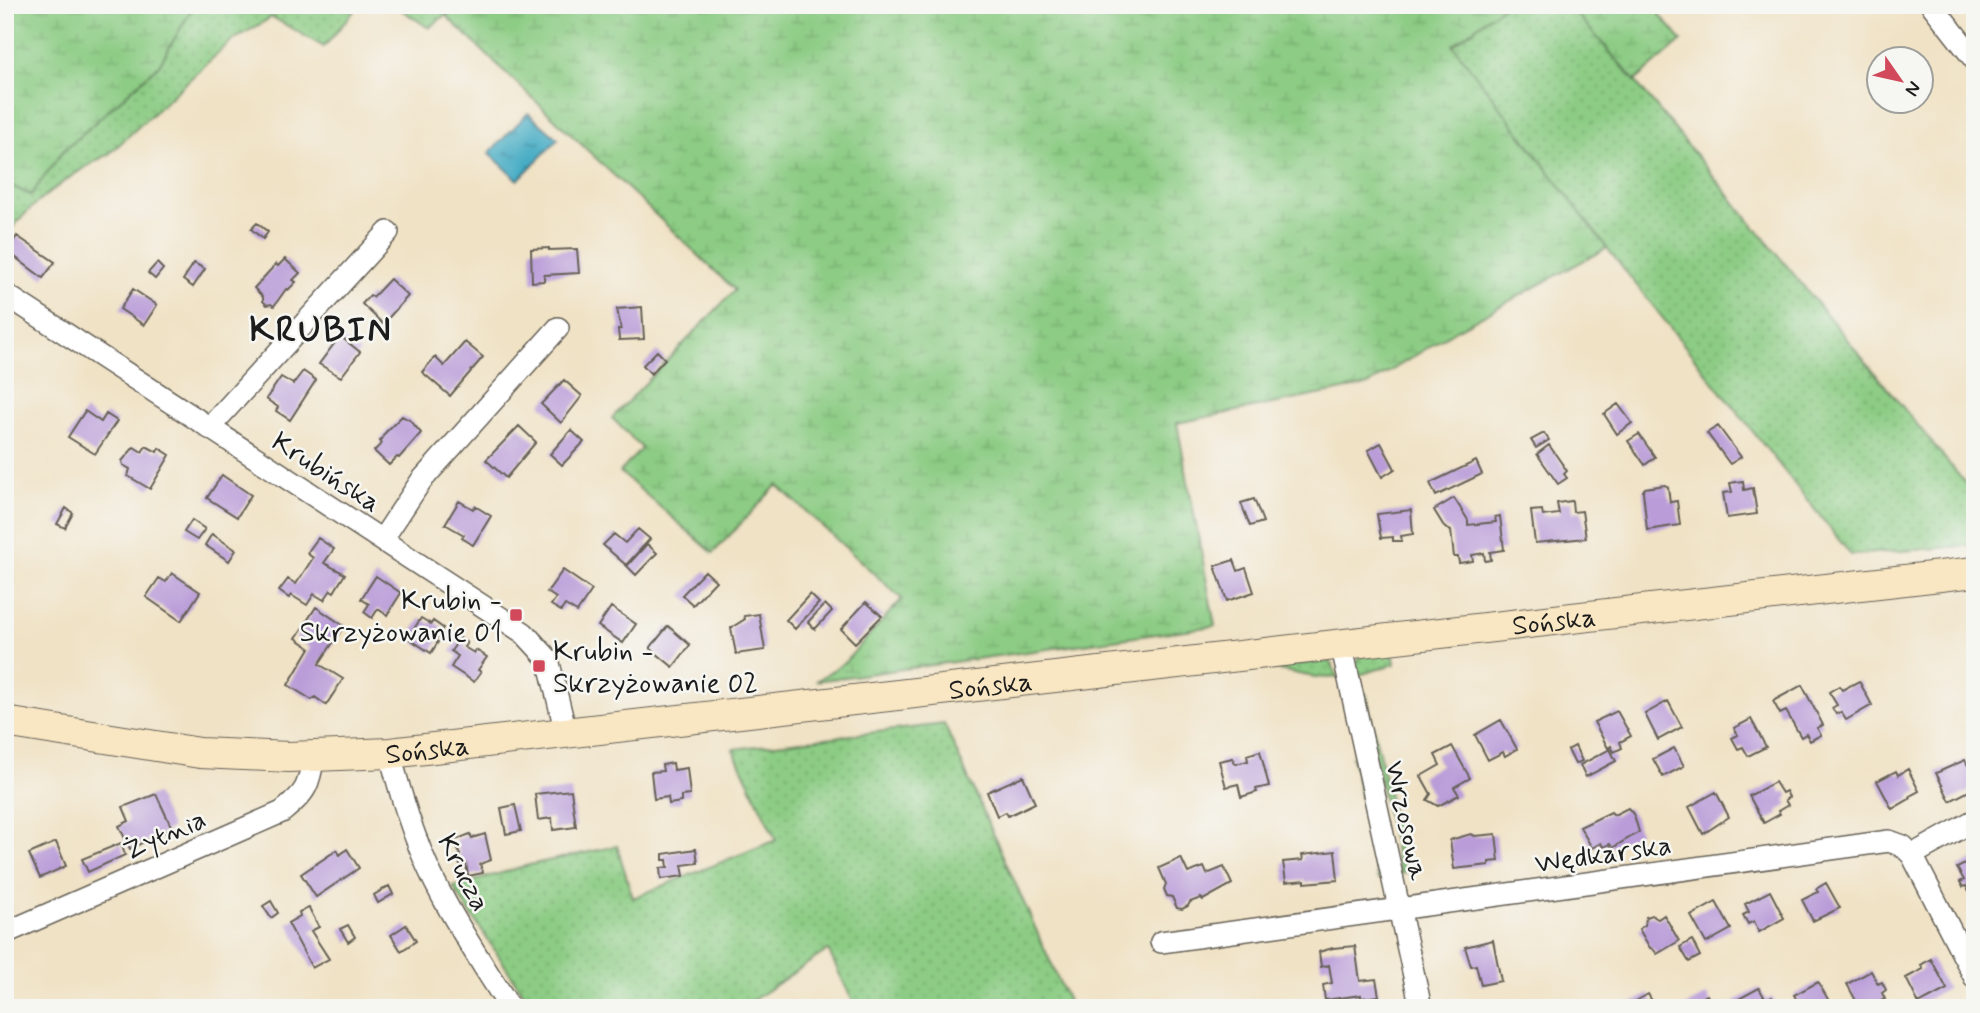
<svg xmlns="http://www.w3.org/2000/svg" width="1980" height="1013" font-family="Mynerve,sans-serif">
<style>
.grass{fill:url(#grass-dots);stroke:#547450;stroke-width:2}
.wetland{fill:url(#wetland-marsh);stroke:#547450;stroke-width:2}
.water{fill:url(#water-ripples);stroke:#306370;stroke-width:2}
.building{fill:#b99cd8}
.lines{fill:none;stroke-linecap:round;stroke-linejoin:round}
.street-casing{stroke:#666157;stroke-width:24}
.secondary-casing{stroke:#666157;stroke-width:32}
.street{stroke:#fff;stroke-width:21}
.secondary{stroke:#f9e7c3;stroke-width:30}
.poi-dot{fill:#d1495b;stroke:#f6f6f2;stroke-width:2.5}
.labels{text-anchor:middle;stroke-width:5;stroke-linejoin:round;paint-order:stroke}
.street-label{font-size:28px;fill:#1c1c1c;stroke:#f6f6f2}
.poi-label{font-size:28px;fill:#1c1c1c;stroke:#f6f6f2;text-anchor:end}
.district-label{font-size:35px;font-weight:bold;letter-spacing:2px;fill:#1c1c1c;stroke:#f6f6f2}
</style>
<defs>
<pattern id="grass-dots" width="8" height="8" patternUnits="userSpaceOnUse" patternTransform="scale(1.75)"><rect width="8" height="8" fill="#8ccc84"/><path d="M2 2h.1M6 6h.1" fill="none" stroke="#78af71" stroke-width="1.8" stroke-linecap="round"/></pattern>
<pattern id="wetland-marsh" width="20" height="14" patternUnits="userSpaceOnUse" patternTransform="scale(1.75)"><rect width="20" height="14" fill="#8ccc84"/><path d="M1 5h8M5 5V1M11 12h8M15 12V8" fill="none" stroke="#78af71"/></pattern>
<pattern id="water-ripples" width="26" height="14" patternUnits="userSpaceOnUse" patternTransform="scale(1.75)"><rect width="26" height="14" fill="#43aac3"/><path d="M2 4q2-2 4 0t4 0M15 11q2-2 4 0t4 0" fill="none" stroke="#378a9e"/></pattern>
</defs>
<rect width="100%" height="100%" fill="#f6f6f2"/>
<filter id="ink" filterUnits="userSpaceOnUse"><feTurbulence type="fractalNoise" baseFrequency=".0143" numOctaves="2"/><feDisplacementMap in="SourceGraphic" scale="14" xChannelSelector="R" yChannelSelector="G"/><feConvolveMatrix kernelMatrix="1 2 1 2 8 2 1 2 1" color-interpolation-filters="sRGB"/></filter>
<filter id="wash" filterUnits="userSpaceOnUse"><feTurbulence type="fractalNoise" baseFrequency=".00686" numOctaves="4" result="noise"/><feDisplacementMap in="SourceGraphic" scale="28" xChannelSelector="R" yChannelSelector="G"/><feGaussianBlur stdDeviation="1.57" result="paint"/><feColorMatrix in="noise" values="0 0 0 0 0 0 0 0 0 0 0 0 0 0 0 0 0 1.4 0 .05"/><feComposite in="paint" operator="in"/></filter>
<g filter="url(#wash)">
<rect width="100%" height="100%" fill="#f0e2c5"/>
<path class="grass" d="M194,5H359L324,47L272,17L230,42L109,154C75,171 26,206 5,238V183L31,195L62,152L159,65Z
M394,5H458L429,28Z
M1504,5H1569L1635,81L1975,495V545L1851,555L1607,248L1453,45Z
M1393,651L1395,664L1356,676V663L1362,655Z
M1330,661L1338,677C1312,681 1286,668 1259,668Z
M1366,694L1406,873L1400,874L1361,695Z
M944,724L1071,1008H856L828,950L741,1008H533L453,887L529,865L617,846L633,898L776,840L733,749Z
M1352,757L1356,760L1383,878L1378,879Z"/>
<path class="wetland" d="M5,5H194L159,65L62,152L31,195L5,183Z
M458,5H1504L1453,45L1607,248L1456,330L1368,385L1177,423L1215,626L816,681L845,662L902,599L777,485L713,553L620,472L642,448L612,418L735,290L446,16Z
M1569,5H1652L1682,41L1635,81Z"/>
<path class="water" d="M528,113L558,139L518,180L489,153Z"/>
<g id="blocks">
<path class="building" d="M257,223L268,232L263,239L251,229Z
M17,236L55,262L43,278L7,251Z
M549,248V250L577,249L579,273L544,275V281L532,282L531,249Z
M285,259L300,273L293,280L296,282L288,290L286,289L274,306L271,304L267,305L263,301V297L254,288L276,264L278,266Z
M157,263L163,269L155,279L148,273Z
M194,263L205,269L193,287L183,280Z
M390,279L408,296L383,324L362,304L370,295L373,297Z
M133,289L157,305L144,325L120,309Z
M642,307L644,339L619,340L618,329H621L617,309Z
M340,336L360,352L341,377L319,364Z
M465,342L483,357L450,396L422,372L435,357L444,366Z
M657,351L665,359L651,374L643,365Z
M303,371L316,380L290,420L276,411L278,407L266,399L281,377L293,384Z
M564,380L582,396L561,423L541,404Z
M1618,404L1632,423L1617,434L1604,414Z
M85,411L101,422L106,414L117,421L95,454L68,437Z
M402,416L411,421L421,433L399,458L397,457L389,465L374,451L382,443L380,441L385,433Z
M519,426L536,442L506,478L486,460Z
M1718,426L1741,457L1730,464L1707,433Z
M571,430L584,442L562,465L550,454Z
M1544,433L1549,440L1536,448L1531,440Z
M1639,434L1655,457L1645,465L1628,441Z
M1381,443L1395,469L1382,477L1368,450Z
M1549,445L1567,471L1564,474L1567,478L1558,484L1537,454Z
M146,446L157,452L159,448L170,455L150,489L128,476L130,469L123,465L122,461L134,447L142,452Z
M1476,461L1482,474L1436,496L1430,483Z
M222,475L251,495L237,517L207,498Z
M1743,481L1744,490L1753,488L1757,514L1727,518L1723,493L1732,492L1730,483Z
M1665,485L1668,487L1670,502L1677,501L1680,525L1647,530L1643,491L1645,488Z
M1454,498L1468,520V525L1496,522L1495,517L1500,516L1504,550L1490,552L1491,560L1485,561L1484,553L1472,555L1473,561L1459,563L1458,557H1454L1451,531L1445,528L1434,510Z
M1254,499L1263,522L1250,526L1241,503Z
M459,501L473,509L475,506L491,516L473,545L462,538L464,535L445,524Z
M1572,501L1573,512L1582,511L1586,538L1535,543L1531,511L1542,510L1543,516L1559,514L1557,503Z
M66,508L73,513L65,528L57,524Z
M1411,510L1413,534L1401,536L1402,541H1393V537L1381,538L1377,514Z
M192,520L205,529L197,540L184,532Z
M638,529L650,539L626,565L603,545L614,534L625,543Z
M212,534L236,550L229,561L205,545Z
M318,538L334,549L324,563L345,574L334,592L331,590L324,600L314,594L307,605L291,595L289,598L279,591L288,579L296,584L313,558L307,553Z
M647,544L657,553L636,575L627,566Z
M1234,560L1238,571L1246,568L1254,592L1227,601L1215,566Z
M563,570L592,590L577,612L565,605L561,611L551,605L556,598L547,592Z
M705,571L716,581L693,605L682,595Z
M172,573L200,592L181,621L146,597L159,578L166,582Z
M376,576L401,593L387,615L378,609L372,618L364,612L369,604L361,599Z
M810,594L819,603L795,629L786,620Z
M866,602L882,616L855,643L841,629Z
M825,604L832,611L815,629L808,622Z
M316,607L344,626L319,664L343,679L326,705L315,697L312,700L288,685L310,648L296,638Z
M611,607L636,624L623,643L598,626Z
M759,614L765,650L736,654L731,628L745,619L744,616Z
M421,618L431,624L433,621L443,628L435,641L438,642L431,653L408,638Z
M668,626L690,645L673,667L650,648Z
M460,638L467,643L464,647L474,653L476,650L487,657L478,670L481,672L474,682L451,667L458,656L451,651Z
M1859,681L1872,705L1846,720L1841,712L1836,714L1832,708L1837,705L1829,692L1839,686L1842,690Z
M1802,685L1823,725L1817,728L1821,735L1810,741L1806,734L1801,737L1786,711L1780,714L1773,701Z
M1668,701L1682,727L1658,740L1645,714Z
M1617,711L1631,736L1620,742L1622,748L1614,752L1611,746L1608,748L1594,722Z
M1751,719L1766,747L1748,756L1743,747L1738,749L1732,738L1738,735L1734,728Z
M1501,720L1517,749L1505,756L1503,752L1488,760L1475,735Z
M1452,746L1470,778L1454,787L1459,795L1438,806L1427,800L1431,794L1421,776L1440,765L1435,755Z
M1575,746L1582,761L1575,764L1568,750Z
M1674,748L1684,766L1663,777L1653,759Z
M1610,749L1616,761L1586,777L1580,765Z
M1260,751L1269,786L1256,789L1257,792L1241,797L1238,784L1226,787L1219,761L1233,758L1235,764L1248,761L1247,755Z
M1965,760L1975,778V788L1950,801L1936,773Z
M673,763L674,770L687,768L690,795L681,796V802L669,804L668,797L654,799L651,772L663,771L662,765Z
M1908,769L1919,791L1910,796L1911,798L1892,809L1877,781L1896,771L1898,775Z
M1023,776L1035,803L1008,816L1006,812L997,816L987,792Z
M1775,782L1782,793L1786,791L1789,797L1785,800L1788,805L1778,811L1780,814L1764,823L1749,796Z
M571,790L576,827L553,830L552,818L538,820L535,794Z
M1716,792L1729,817L1703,834L1689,807Z
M156,794L172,828L130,849L119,826L129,821L123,807Z
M515,805L521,831L506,834L501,808Z
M1628,808L1634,815L1639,832L1612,848L1610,844L1603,847L1601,843L1592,848L1580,827L1611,812L1614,815Z
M470,834L472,838L485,834L491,860L480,864L483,873L468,876L466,863L460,865L457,857L460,855L455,840Z
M1471,834L1475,836L1496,834L1499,861L1489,862V865L1454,869L1450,840Z
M56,842L66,866L40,878L29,854Z
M121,843L125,855L88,872L82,859Z
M347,849L359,868L316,897L301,874L337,850L340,855Z
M696,849L698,863L682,865L684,876L661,879L660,868L668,867L667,860H663V854Z
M1335,851L1338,880L1305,883V880L1286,882L1283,862L1303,860L1302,855Z
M1181,858L1188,873L1204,867L1207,874L1224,867L1232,884L1203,900L1201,898L1190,902L1188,906L1182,909L1177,908L1172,897L1167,896L1164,889L1166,884L1159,868Z
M1975,859V892L1971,894L1966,886L1963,887L1960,882L1964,880L1957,868Z
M1826,883L1840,908L1813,921L1802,900L1818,892L1816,889Z
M389,886L393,894L378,903L374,895Z
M1770,891L1784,918L1759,932L1754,921L1748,924L1743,915L1749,912L1745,904Z
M271,901L278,913L271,918L263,906Z
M1716,902L1731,929L1706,943L1691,916Z
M309,908L319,927L311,931L329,959L312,968L288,923L300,916L299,912Z
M1651,915L1658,919L1664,915L1679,941L1657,954L1653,949L1650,948L1639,929L1645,925L1646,917Z
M348,925L355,937L348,942L340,929Z
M406,925L416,941L401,951L391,935Z
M1493,940L1501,981L1481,985L1476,965L1471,966L1465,947Z
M1692,940L1700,956L1689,962L1680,947Z
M1355,946L1360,981L1376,979L1379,996L1361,998V995L1325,1000L1323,985L1332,983L1329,965L1321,967L1319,952L1333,948Z
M1931,959L1947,989L1919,1004L1906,978L1923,969L1921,965Z
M1871,971L1878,984L1882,982L1886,990L1882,993L1885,999L1868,1008H1860L1847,984Z
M1818,982L1833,1008H1801L1794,995Z
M1759,988L1766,1000L1772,997L1776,1005L1770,1008H1738L1735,1001Z
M1648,994L1656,1008H1624Z
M1707,995L1713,1007L1719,1004L1721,1008H1682Z"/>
</g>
</g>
<g filter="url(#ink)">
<use href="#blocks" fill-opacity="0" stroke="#666157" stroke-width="2"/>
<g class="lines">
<g class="street-casing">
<path id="street" d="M1932,5L1975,60
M5,294L524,633L548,659L566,733
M209,428L388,232
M382,540L421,481L558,328
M1341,643L1421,1008
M390,753C402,802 418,852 442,896C462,934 487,971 510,1008
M1912,855L1975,820
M5,933L282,812C307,792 308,787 314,756
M1161,942L1889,841L1903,846L1912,855L1975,978"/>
</g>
<g class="secondary-casing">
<g id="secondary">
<path id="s1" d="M5,722L200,753L289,757L390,753L1975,572"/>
</g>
</g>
<use href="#street" class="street"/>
<use href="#secondary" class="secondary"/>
</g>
</g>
<g class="poi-dot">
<rect x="509" y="608" width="14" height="14" rx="3.5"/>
<rect x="532" y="659" width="14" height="14" rx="3.5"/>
</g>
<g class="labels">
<g class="street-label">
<text transform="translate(327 471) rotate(33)" y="10">Krubińska</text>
<text dy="10" stroke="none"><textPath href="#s1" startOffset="1559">Sońska</textPath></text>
<text dy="10" stroke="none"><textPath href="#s1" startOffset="992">Sońska</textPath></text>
<text dy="10" stroke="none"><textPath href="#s1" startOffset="425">Sońska</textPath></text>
<text transform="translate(1408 820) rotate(78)" y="10">Wrzosowa</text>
<text transform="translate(164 834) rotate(-24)" y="10">Żytnia</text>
<text transform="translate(1603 853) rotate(-8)" y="10">Wędkarska</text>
<text transform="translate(465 872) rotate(63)" y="10">Krucza</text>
</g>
<g class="poi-label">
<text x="502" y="609">Krubin -<tspan x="502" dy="32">Skrzyżowanie 01</tspan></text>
<text x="553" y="660" text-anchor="start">Krubin -<tspan x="553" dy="32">Skrzyżowanie 02</tspan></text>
</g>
<g class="district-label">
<text x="321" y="341">KRUBIN</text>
</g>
</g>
<rect width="1980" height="1013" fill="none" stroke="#f6f6f2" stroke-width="28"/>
<g transform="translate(1900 80) rotate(124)"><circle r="33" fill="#f6f6f2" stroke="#9f9f9c" stroke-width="2"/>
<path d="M0-5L12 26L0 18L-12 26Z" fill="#d1495b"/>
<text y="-10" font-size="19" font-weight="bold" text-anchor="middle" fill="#1c1c1c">N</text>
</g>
</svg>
